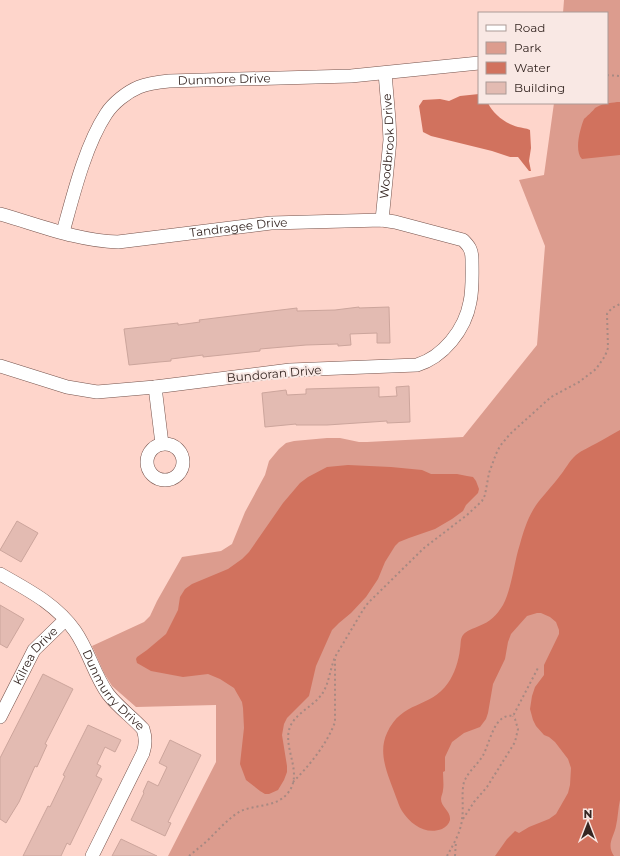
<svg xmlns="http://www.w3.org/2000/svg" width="620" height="856" font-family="Montserrat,sans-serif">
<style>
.green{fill:#dc9c8e}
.water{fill:#d1725e}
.building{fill:#e3bbb2;stroke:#cca59c}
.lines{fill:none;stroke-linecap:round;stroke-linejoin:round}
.minor-casing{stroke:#75524b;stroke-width:14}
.path{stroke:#a78982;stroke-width:2;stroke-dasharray:2 3;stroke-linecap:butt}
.minor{stroke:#fff;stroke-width:13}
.labels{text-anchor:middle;stroke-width:4;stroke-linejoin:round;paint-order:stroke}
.street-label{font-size:12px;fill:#352622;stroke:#f9e8e4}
</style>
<rect width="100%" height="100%" fill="#fed5cb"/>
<path class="green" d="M564,0H620V856H168L216,762V705L136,707L112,686L104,673L92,646L144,622L150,616L157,601L182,557L221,551L232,544L245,512L265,475L269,461L279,449L286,443L294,441L327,438H340L359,442H367L463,437L537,345L545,246L519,180L544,175L554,103H607V13H563Z"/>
<path class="water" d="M479,94V103H488C493,114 506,124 518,127C522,128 526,128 530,130L531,148L529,161L531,171H529L518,157H510L492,151L431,136L423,132L419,106L423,100L440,99L449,101L460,96Z
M617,102H620V155L582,159C574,151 580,129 584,119C585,118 594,110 595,108C601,104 610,103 617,102Z
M620,430V800C618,809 618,817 616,826C614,837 606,844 614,856H495L507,839L515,831L519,833L529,827L549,819L556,814L568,793L570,785L571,768L568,759L555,742L549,737L544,735L536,726L533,720L530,709L532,696L535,687L544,675V665L559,634V630L556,622L550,617L541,613H537L527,616L511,634L508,642L505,659L493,684L488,713L486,719L480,727L464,733L452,742L445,757V771L443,772C443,778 444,785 443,790C443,793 441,796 441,799C441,807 451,811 450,820C449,824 446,827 442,829C426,835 411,825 402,811C399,806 398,802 396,797C389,777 377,754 387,733C402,700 430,709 448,683C454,675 459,660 460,649C461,644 460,639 463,635C467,630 473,629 479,626C490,622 497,615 503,605C512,588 514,562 520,544C523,533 527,520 533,510C540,498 551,488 559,477C565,470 569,461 576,455C582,450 590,447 597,443C605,439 612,434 620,430Z
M348,465L391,467L422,470L431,474H457L467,476L473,477L476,481L479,489L478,493L466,505L463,511L452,519L435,529L409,538L399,542L395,546L385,562L378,579L366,597L351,613L339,623L332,630L316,666L309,696L287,718L284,724L282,735L287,766V772L284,780L278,790L269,794H265L260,791L246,780L240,764L244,728L243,708L242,702L234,688L220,679L208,674L183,677L151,671L137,663L136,659L137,657L147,650L166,634L178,610L180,597L185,589L192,584L228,569L242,559L249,552L283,503L300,483L308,477L327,467Z"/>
<path class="building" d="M359,307V308L389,307L390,343H377V333L350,334L351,345L338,346V344L306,345L260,349V351L203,357V355L171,359V361L159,362L129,365L124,329L178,323V325L200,322L199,320L297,308V311L335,310Z
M409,386L410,422L387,423V421L327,425H296V424L265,427L262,393L286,390L287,395L306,394V389L379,387V397L397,396L396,387Z
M17,521L38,533L21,562L0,550Z
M0,605L24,619L7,648L0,644Z
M43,674L73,689L45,744L47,745L37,767L35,766L19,802L6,823L0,819V758Z
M88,725L121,740L115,752L105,747L97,764L101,766L96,776L102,779L70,845L67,843L61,856H23L48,806L50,807L65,776L63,775Z
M170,740L201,755L168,822L171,823L165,836L131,820L144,793L143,792L148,781L158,786L167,767L159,763Z
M121,839L157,856H112Z"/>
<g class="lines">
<g class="minor-casing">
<g id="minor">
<path id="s1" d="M0,214C39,225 78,241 118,242L271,223L382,220L395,222L463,240C469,246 472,250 472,259C472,273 473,288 470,302C465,330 443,357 417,365L290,370L155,387L97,392L67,387L0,366"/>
<path id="s2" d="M382,220L390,140L389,120L385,73"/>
<path id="s3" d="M63,232C73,196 85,146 106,114C113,103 127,92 139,87C149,83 159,82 169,81L351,76L479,63"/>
<path d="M155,387L162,444"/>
<circle cx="165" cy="462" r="18"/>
<path id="s4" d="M0,574C28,590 56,604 75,631C89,651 94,675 108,694C118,707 132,717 143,729C146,738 146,744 143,753L92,856"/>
<path id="s5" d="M0,717L34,650L65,620"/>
</g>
</g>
<path class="path" d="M607,75L620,76
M293,782C309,766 327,744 335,722V659
M463,819L474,802L487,787L515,742L518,729L515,719L513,716
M189,856C196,850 203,845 210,838C219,829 228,819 239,812C254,804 275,808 287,794C304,775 284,751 289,730C293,714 313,707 322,694C329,684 330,669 335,657L363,610L368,603L424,548L467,515L482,501L485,495L489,473L496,454L500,446L510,434L551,397L579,382L596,369L605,356L608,348L607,314L612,308L620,304
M447,856C453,845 461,832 462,819C464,807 461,794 464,782C468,772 476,766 482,757C490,745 493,713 513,716L539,666
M455,856L456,841"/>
<use href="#minor" class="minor"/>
</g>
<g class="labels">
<g class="street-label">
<text dy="4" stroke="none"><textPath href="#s3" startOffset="255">Dunmore Drive</textPath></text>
<text dy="4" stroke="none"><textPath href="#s2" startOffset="74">Woodbrook Drive</textPath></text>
<text dy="4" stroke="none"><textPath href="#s1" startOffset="243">Tandragee Drive</textPath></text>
<text transform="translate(274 374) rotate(-5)" y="4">Bundoran Drive</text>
<text dy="4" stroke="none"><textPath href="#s5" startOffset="71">Kilrea Drive</textPath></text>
<text dy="4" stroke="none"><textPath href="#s4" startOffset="166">Dunmurry Drive</textPath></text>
</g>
</g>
<rect x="478" y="12" width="130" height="92" fill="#f9e8e4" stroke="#ab9a96"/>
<rect x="486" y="25" width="20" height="6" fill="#ffffff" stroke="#ab9a96"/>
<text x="514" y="32" font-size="12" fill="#352622">Road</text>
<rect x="486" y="42" width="20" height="12" fill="#dc9c8e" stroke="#ab9a96"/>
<text x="514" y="52" font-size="12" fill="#352622">Park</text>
<rect x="486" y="62" width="20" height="12" fill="#d1725e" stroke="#ab9a96"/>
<text x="514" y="72" font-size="12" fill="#352622">Water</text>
<rect x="486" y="82" width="20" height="12" fill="#e3bbb2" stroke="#ab9a96"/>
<text x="514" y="92" font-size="12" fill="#352622">Building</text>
<g transform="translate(588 824)" stroke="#f9e8e4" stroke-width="3" paint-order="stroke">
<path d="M0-3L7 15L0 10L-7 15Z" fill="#352622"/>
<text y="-6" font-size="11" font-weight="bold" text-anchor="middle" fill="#352622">N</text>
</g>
</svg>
